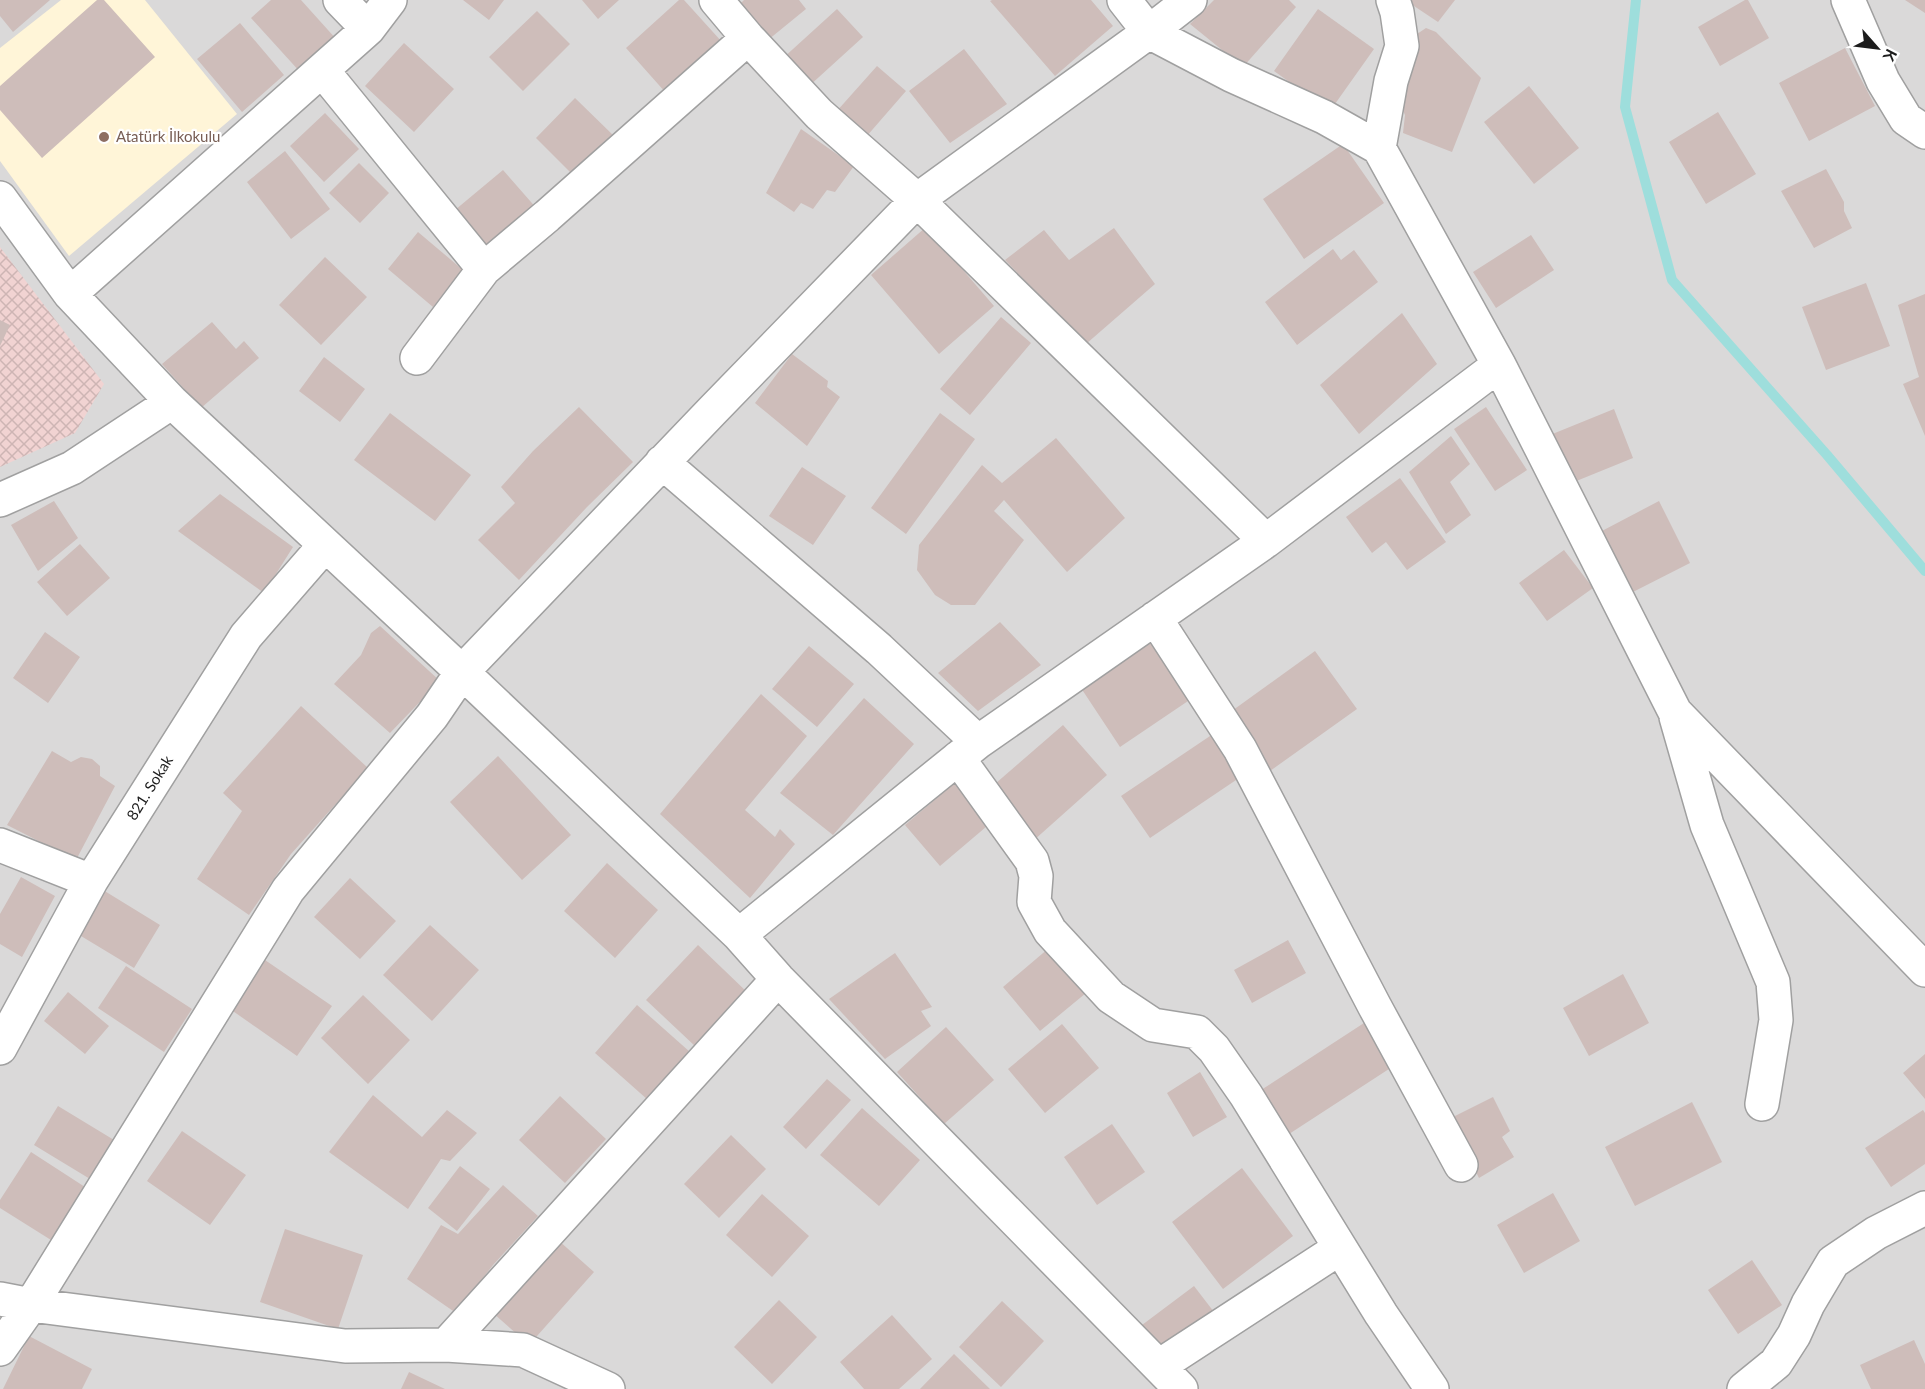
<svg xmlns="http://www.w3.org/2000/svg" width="1925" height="1389" font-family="Lato,sans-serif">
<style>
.residential{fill:#dad9d9}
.education{fill:#fff5d8}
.military{fill:url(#military-cross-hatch)}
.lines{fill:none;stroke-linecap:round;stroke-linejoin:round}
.stream{stroke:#9ededc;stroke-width:10}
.building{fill:#cebdba}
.minor-casing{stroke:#a0a0a0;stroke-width:36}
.minor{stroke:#fff;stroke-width:33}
.education-dot{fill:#8d6e63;stroke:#fff;stroke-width:2}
.labels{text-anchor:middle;stroke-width:4.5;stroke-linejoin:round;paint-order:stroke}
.education-label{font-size:15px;fill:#785e54;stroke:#fff;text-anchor:start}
.street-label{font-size:15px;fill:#1c1c1c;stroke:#fff}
</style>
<defs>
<pattern id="military-cross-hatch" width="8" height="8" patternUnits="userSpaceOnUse" patternTransform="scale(1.5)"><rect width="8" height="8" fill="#f1d3d2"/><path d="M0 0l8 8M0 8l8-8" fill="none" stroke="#ceb5b4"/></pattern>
</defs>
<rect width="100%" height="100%" fill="#eee6e1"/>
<path class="residential" d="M0,0H1925V1389H0Z"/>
<path class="education" d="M61,0H145L237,114L69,256L0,161V48Z"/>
<path class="military" d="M0,247L104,384L75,433L0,467Z"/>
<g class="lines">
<path class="stream" d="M1636,0L1625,107L1672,280L1827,455L1925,571"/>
</g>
<path class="building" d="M0,0H50L13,32L0,16Z
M97,0H104L155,57L42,158L0,110V86Z
M271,0H301L337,40L301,73L251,18Z
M463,0H504L489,20Z
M582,0H619L598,19Z
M679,0H684L722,42L666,93L626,48Z
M744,0H799L806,9L768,40L739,5Z
M992,0H1091L1113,26L1055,76L990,1Z
M1214,0H1289L1296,7L1243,67L1190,24Z
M1405,0H1455L1438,22Z
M1745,0H1748L1769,38L1720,66L1698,27Z
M1905,0H1925V13Z
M837,9L863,37L808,87L782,59Z
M1318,9L1374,49L1330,111L1274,71Z
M537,11L570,44L523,91L489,57Z
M240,23L284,75L242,112L197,59Z
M1426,28L1436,32L1481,78L1452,152L1403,133L1405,115L1401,106L1417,34Z
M404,43L454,89L414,132L365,86Z
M1845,48L1875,106L1809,141L1779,83Z
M964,49L1007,104L950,143L909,91Z
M877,66L906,91L866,137L836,112Z
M1529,86L1579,148L1534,184L1484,122Z
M575,98L615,137L575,177L536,138Z
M1718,112L1756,174L1706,204L1669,142Z
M325,113L359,149L324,182L290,146Z
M801,129L854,166L835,192L827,190L813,209L801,203L794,212L766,193Z
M1343,144L1384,203L1304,259L1263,199Z
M285,151L330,209L291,239L247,182Z
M359,163L389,193L360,223L329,193Z
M1826,169L1844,202V211L1852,228L1814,248L1781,191Z
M503,170L538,210L490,252L455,210Z
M926,227L994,306L939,354L871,275Z
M1114,228L1155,284L1086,344L1005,260L1044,230L1069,260Z
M418,232L463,270L433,307L388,269Z
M1531,235L1554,270L1496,308L1473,272Z
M1333,249L1341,260L1354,250L1378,282L1297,345L1265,302Z
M325,257L367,297L321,345L279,305Z
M1866,283L1890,346L1826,370L1802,307Z
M1925,294V436L1903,384L1919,377L1898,305Z
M1402,313L1437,364L1359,434L1320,385Z
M1001,317L1031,343L970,415L940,389Z
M0,320L10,325L0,346Z
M212,322L236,349L244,341L259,358L201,408L162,364Z
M792,354L828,381L827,387L840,397L807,446L755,403Z
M324,357L365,389L340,422L299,391Z
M579,407L633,462L587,507L519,580L478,540L515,503L501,487L533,451Z
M1486,407L1527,470L1495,491L1454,429Z
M1614,409L1633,458L1569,484L1550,435Z
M390,413L471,475L435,521L354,460Z
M940,413L975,439L906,534L871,508Z
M1451,436L1470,464L1450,482L1471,515L1446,534L1409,472Z
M1056,438L1125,518L1067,572L1004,500L994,511L1024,540L975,605H951L935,595L917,570L919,545L982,465L1002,483Z
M802,467L846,496L813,545L769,516Z
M1400,478L1446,542L1407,570L1386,542L1372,553L1346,517Z
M220,494L293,547L264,593L178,531Z
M54,501L78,538L38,571L11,525Z
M1659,501L1690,563L1631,593L1600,532Z
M80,544L110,578L67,616L37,582Z
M1564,550L1593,588L1547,621L1519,583Z
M1000,622L1041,665L978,711L938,673Z
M380,626L440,681L390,733L334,684L361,655L371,633Z
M45,632L80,657L48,703L13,678Z
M1152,641L1191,699L1120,747L1081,688Z
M809,646L854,684L817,727L772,689Z
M1315,651L1357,709L1270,771L1229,713Z
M761,694L807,736L745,810L775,837L780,829L795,844L750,898L660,814Z
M864,698L914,744L833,835L780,793Z
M301,706L368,768L291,854L249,915L197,879L242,811L223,793Z
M1063,725L1107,775L1033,841L988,790Z
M1213,734L1242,776L1150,838L1121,796Z
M52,751L71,762L81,757L92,759L100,766V776L115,786L76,860L7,825Z
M498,756L571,835L522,880L450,802Z
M958,780L993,821L940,866L905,825Z
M607,863L658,910L615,958L564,911Z
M21,877L55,896L22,957L0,944V914Z
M350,878L396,921L360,959L314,917Z
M103,890L160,925L134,968L76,933Z
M430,925L479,970L432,1021L383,975Z
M1288,940L1306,973L1252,1003L1234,970Z
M698,945L748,993L696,1047L646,1000Z
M1049,948L1086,993L1040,1031L1003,987Z
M895,953L932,1007L921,1011L931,1026L885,1059L829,999Z
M265,960L332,1006L297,1056L230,1009Z
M126,966L192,1009L164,1052L98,1008Z
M1623,974L1649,1023L1589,1056L1563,1008Z
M68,992L109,1026L85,1054L44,1021Z
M363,995L410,1040L368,1084L321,1038Z
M637,1005L690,1052L648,1100L595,1053Z
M1364,1023L1392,1067L1286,1136L1258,1092Z
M1062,1024L1099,1068L1045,1113L1008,1069Z
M946,1027L994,1080L944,1124L897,1072Z
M1925,1054V1099L1903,1073Z
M1200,1072L1227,1117L1193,1137L1167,1093Z
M827,1079L851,1100L806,1149L783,1127Z
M373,1095L422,1137L447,1110L477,1133L450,1161L441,1159L408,1209L329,1152Z
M560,1096L606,1139L565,1183L519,1140Z
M1493,1097L1510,1131L1502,1137L1514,1157L1479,1178L1449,1119Z
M1692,1102L1722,1162L1635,1206L1605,1147Z
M58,1106L119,1143L95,1182L34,1145Z
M862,1108L920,1160L879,1206L820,1155Z
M1923,1110L1925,1113V1164L1891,1187L1865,1148Z
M1112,1124L1145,1172L1097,1205L1064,1157Z
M182,1131L246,1175L210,1225L147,1181Z
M731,1135L766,1169L719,1218L684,1184Z
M31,1152L85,1187L51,1240L0,1208V1200Z
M460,1166L490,1189L457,1231L428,1208Z
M1242,1168L1293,1236L1223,1289L1172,1222Z
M503,1185L538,1216L493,1265L456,1313L407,1279L441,1225L458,1234Z
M1553,1193L1580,1241L1524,1273L1497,1225Z
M762,1194L809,1236L772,1277L726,1235Z
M285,1229L363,1255L338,1329L260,1302Z
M558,1240L594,1272L529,1345L493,1313Z
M1752,1260L1782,1305L1738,1334L1708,1290Z
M1194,1286L1214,1312L1158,1354L1138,1328Z
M779,1300L817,1337L772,1384L734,1347Z
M1002,1301L1044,1341L1001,1387L959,1347Z
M892,1315L932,1359L899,1389H864L840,1362Z
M29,1336L92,1369L82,1389H3Z
M1914,1340L1925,1364V1389H1871L1860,1365Z
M954,1354L990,1389H920Z
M409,1372L445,1389H401Z"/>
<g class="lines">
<g class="minor-casing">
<path id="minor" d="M340,0L368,29
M716,0L748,38L819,114L917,200L1266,541
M1124,0L1149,32L1231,75L1324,117L1379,148
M1393,0L1397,12L1402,46L1391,81L1379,148L1499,365L1675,712L1925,970
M1848,0L1883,81L1906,119L1925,132
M322,70L484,269
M0,198L70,294L172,402L462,672L739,935L778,979L1181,1389
M70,294L368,29L390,0
M417,358L484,269L547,216L748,38
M662,462L879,649L978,742
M0,500L72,468L172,402
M1155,618L1240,749L1375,1007L1461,1165
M1676,717L1707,825L1773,982L1776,1020L1762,1104
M958,758L1032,861L1036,876L1034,902L1050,931L1111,997L1153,1025L1197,1032L1214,1049L1246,1095L1381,1314L1432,1389
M0,845L91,881
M739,935L978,742L1266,541L1499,365
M0,1048L91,881L246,636L325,545
M0,1299L31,1305L345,1346L446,1345L523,1350L608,1389
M446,1345L778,979
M0,1349L31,1305L288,890L432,716L462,672L712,411L917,200L1149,32L1190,0
M1159,1366L1340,1248
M1744,1389L1776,1363L1794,1335L1808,1304L1833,1262L1876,1233L1925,1208"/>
</g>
<use href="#minor" class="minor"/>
</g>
<circle class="education-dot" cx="104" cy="137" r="6"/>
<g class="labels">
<g class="education-label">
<text x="116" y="142">Atatürk İlkokulu</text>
</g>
<g class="street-label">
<text transform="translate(150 788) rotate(-58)" y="5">821. Sokak</text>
</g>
</g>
<g transform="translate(1877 48) rotate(118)" stroke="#ffffff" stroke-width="4.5" paint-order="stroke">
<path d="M0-4.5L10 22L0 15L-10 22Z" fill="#1c1c1c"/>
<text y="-9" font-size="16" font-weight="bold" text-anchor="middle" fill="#1c1c1c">K</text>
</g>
</svg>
